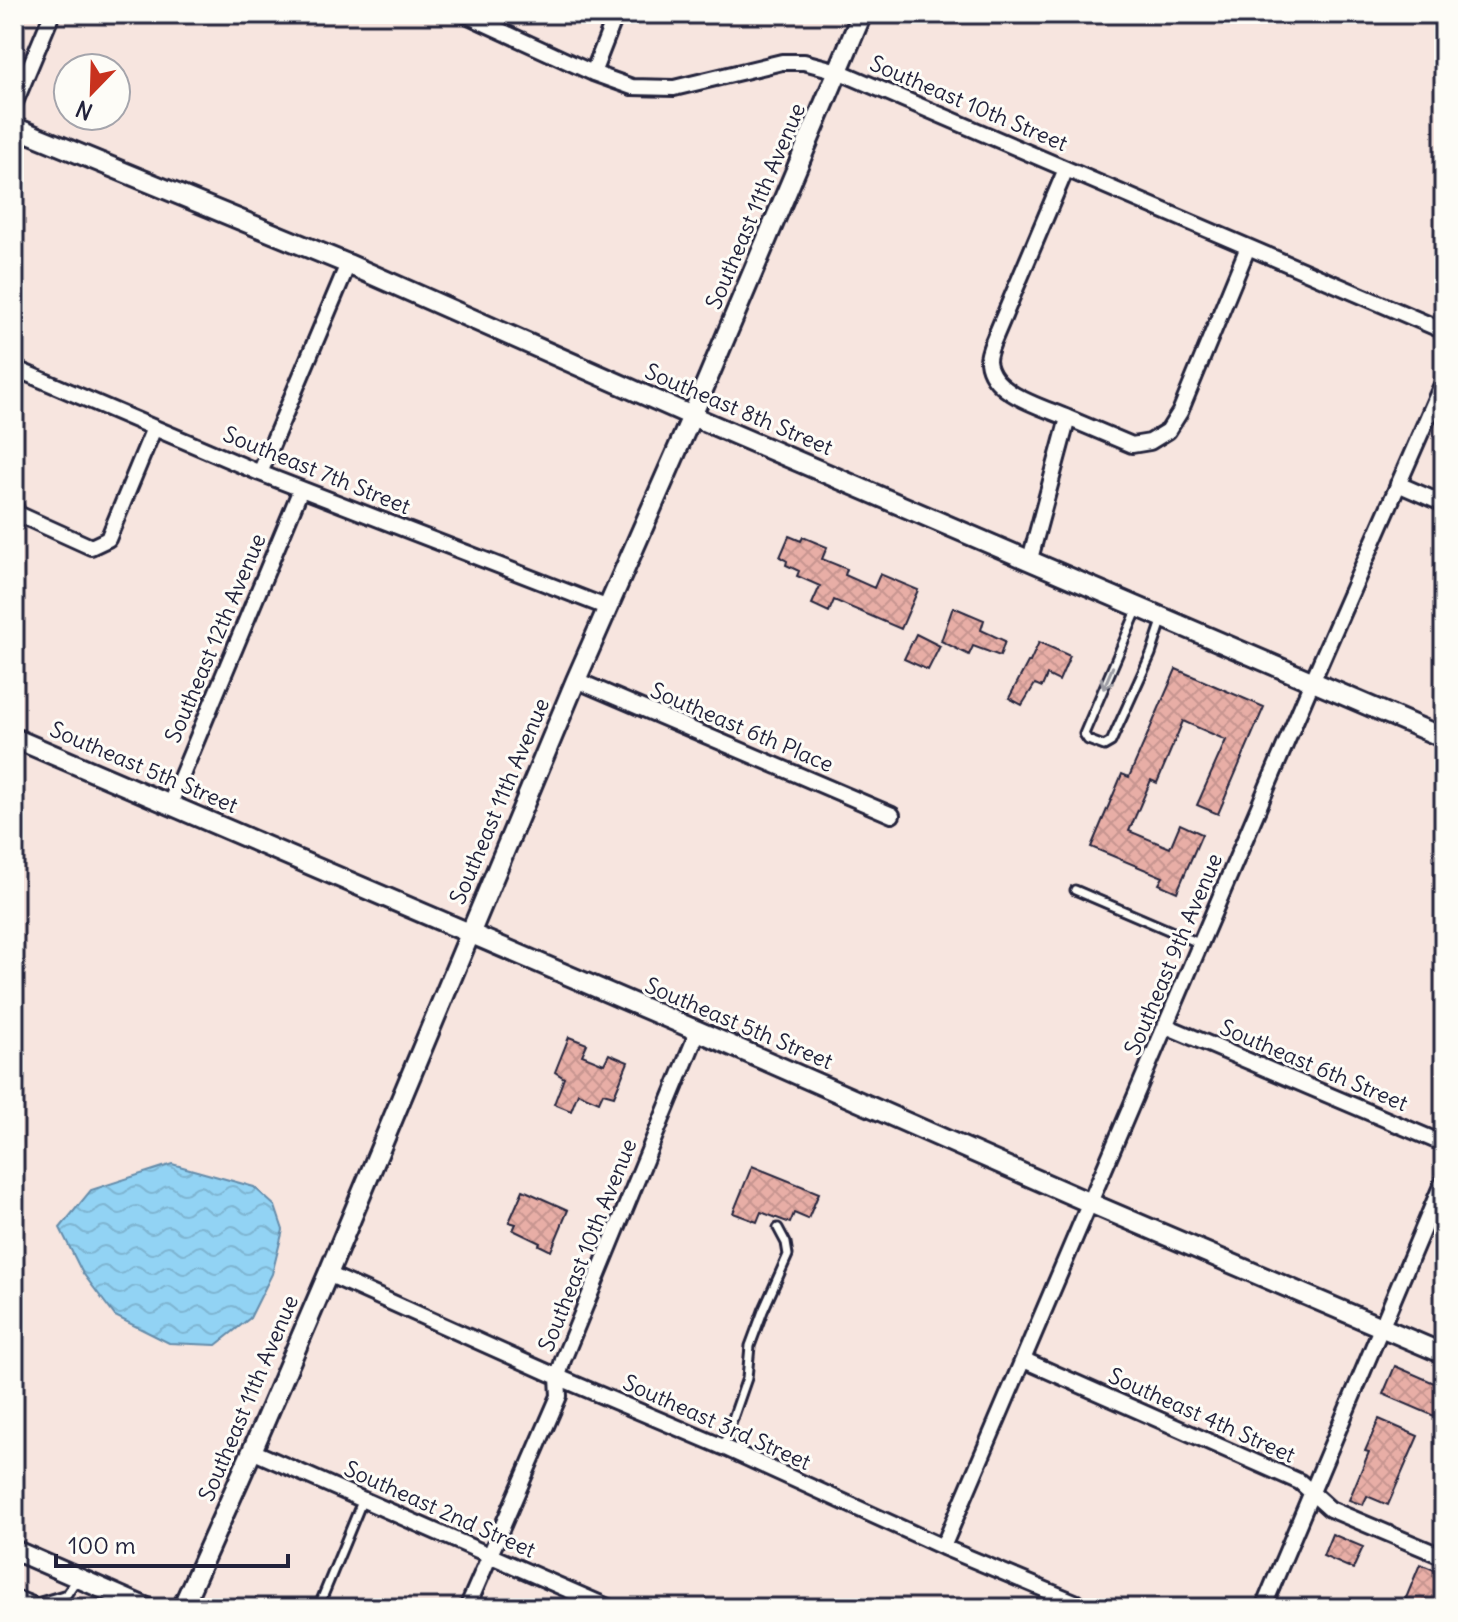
<svg xmlns="http://www.w3.org/2000/svg" width="1458" height="1622" font-family="Delius,sans-serif">
<style>
.water{fill:url(#water-waves);stroke:#658caa;stroke-width:2}
.building{fill:url(#building-cross-hatch);stroke:#22223b;stroke-width:2}
.lines{fill:none;stroke-linecap:round;stroke-linejoin:round}
.service-casing{stroke:#22223b;stroke-width:13}
.minor-casing{stroke:#22223b;stroke-width:20}
.tertiary-casing{stroke:#22223b;stroke-width:24}
.service{stroke:#fdfcf7;stroke-width:7}
.minor{stroke:#fdfcf7;stroke-width:14}
.tertiary{stroke:#fdfcf7;stroke-width:18}
.oneway{stroke:#9a9aa2}
.labels{text-anchor:middle;stroke-width:6;stroke-linejoin:round;paint-order:stroke}
.street-label{font-size:22px;fill:#22223b;stroke:#fdfcf7}
</style>
<defs>
<pattern id="water-waves" width="16" height="10" patternUnits="userSpaceOnUse" patternTransform="scale(2)"><rect width="16" height="10" fill="#92d3f4"/><path d="M0 5q4-4 8 0t8 0" fill="none" stroke="#7eb5d2"/></pattern>
<pattern id="building-cross-hatch" width="8" height="8" patternUnits="userSpaceOnUse" patternTransform="scale(2)"><rect width="8" height="8" fill="#e8aea6"/><path d="M0 0l8 8M0 8l8-8" fill="none" stroke="#c79590"/></pattern>
</defs>
<rect width="100%" height="100%" fill="#f7e5df"/>
<filter id="ink" filterUnits="userSpaceOnUse"><feTurbulence type="fractalNoise" baseFrequency=".0125" numOctaves="2"/><feDisplacementMap in="SourceGraphic" scale="16" xChannelSelector="R" yChannelSelector="G"/><feConvolveMatrix kernelMatrix="1 2 1 2 8 2 1 2 1" color-interpolation-filters="sRGB"/></filter>
<g filter="url(#ink)">
<path class="water" d="M172,1164L254,1187L275,1206L283,1230L272,1274L250,1318L216,1345L169,1343L115,1316L82,1272L60,1228L91,1190Z"/>
<path class="building" d="M789,536L801,541L803,537L827,547L822,559L847,569L845,575L874,588L880,574L918,590L901,629L834,600L829,612L812,604L820,586L797,576L799,571L786,565L787,561L780,557Z
M953,607L984,620L981,630L1005,641L1000,656L973,646L969,655L941,641Z
M916,634L940,646L928,670L904,659Z
M1039,642L1070,656L1059,681L1047,675L1042,687L1035,684L1022,705L1009,698L1028,662H1030Z
M1176,669L1264,707L1218,814L1197,805L1226,740L1183,721L1157,783L1151,780L1129,831L1170,848L1180,824L1202,834L1177,892L1159,884L1163,877L1091,847L1122,774L1129,777Z
M569,1037L587,1044L582,1055L604,1064L609,1054L628,1062L614,1096L603,1093L599,1102L578,1093L571,1111L554,1104L564,1078L555,1072Z
M752,1166L819,1193L808,1219L794,1213L790,1223L761,1212L757,1222L733,1213Z
M523,1190L568,1210L551,1251L539,1245L540,1243L513,1230L516,1224L509,1222Z
M1395,1366L1439,1385L1437,1390L1444,1392V1412L1441,1419L1383,1394Z
M1379,1419L1418,1436L1388,1505L1367,1496L1363,1505L1349,1500L1369,1452L1365,1451Z
M1332,1534L1363,1547L1353,1569L1323,1556Z
M1420,1564L1444,1574V1587L1435,1608H1416L1404,1603Z"/>
<g class="lines">
<g class="service-casing">
<path id="service" d="M1138,608L1084,734L1088,740L1104,746L1111,742L1151,654L1163,618
M1075,890L1201,944
M723,1447L747,1378L750,1346L763,1311L788,1255L786,1243L778,1228
M14,1594L37,1603L67,1594L77,1579
M318,1608L363,1499"/>
</g>
<g class="minor-casing">
<path id="minor" d="M464,14L593,73L632,87L674,88L782,62H804L838,71L1444,331
M593,73L616,14
M14,105L52,14
M14,368L260,473L606,607
M1068,418L1132,445L1150,442L1168,431L1180,412L1248,247
M260,473L348,264
M1398,484L1444,504
M14,505L18,514L91,547L108,539L154,428
M1030,559L1068,418C1043,407 991,394 988,361C988,355 991,347 993,342L1066,169
M576,680L892,815
M170,804L301,489
M1166,1026L1444,1144
M328,1274L558,1377L723,1447L943,1547L1089,1608
M1024,1360L1300,1482L1330,1509L1444,1557
M252,1451L610,1608
M943,1547L1312,682L1444,380
M467,1608L559,1396L558,1377L563,1360L698,1031
M1263,1608L1444,1179"/>
</g>
<g class="tertiary-casing">
<path id="tertiary" d="M14,127L348,264L692,416L1444,738
M14,738L698,1031L1090,1203L1444,1354
M14,1550L147,1608
M182,1608L252,1451L328,1274L576,680L692,416L862,14"/>
</g>
<use href="#service" class="service"/>
<use href="#minor" class="minor"/>
<use href="#tertiary" class="tertiary"/>
</g>
<defs><path id="oneway-shaft" d="M-6 0H5M1.5-3L5.5 0L1.5 3" fill="none" stroke-width="1.6" stroke-linecap="round" stroke-linejoin="round" transform="scale(2)"/></defs>
<use class="oneway" href="#oneway-shaft" transform="translate(1108 678) rotate(113)"/>
</g>
<g class="labels">
<g class="street-label">
<text transform="translate(969 103) rotate(23)" y="8">Southeast 10th Street</text>
<text transform="translate(755 206) rotate(-67)" y="8">Southeast 11th Avenue</text>
<text transform="translate(739 409) rotate(23)" y="8">Southeast 8th Street</text>
<text transform="translate(317 470) rotate(22)" y="8">Southeast 7th Street</text>
<text transform="translate(215 638) rotate(-67)" y="8">Southeast 12th Avenue</text>
<text transform="translate(742 727) rotate(23)" y="8">Southeast 6th Place</text>
<text transform="translate(144 767) rotate(23)" y="8">Southeast 5th Street</text>
<text transform="translate(499 801) rotate(-67)" y="8">Southeast 11th Avenue</text>
<text transform="translate(1173 954) rotate(-67)" y="8">Southeast 9th Avenue</text>
<text transform="translate(739 1023) rotate(23)" y="8">Southeast 5th Street</text>
<text transform="translate(1314 1065) rotate(23)" y="8">Southeast 6th Street</text>
<text transform="translate(587 1245) rotate(-68)" y="8">Southeast 10th Avenue</text>
<text transform="translate(248 1398) rotate(-67)" y="8">Southeast 11th Avenue</text>
<text transform="translate(1202 1415) rotate(24)" y="8">Southeast 4th Street</text>
<text transform="translate(717 1422) rotate(24)" y="8">Southeast 3rd Street</text>
<text transform="translate(440 1509) rotate(24)" y="8">Southeast 2nd Street</text>
</g>
</g>
<rect width="1458" height="1622" fill="none" stroke="#fdfcf7" stroke-width="48"/>
<rect x="24" y="24" width="1410" height="1574" fill="none" stroke="#22223b" stroke-width="3" filter="url(#ink)"/>
<g transform="translate(92 92) rotate(203)"><circle r="38" fill="#fdfcf7" stroke="#a5a5ac" stroke-width="2"/>
<path d="M0-6L14 30L0 20L-14 30Z" fill="#c8321e"/>
<text y="-12" font-size="22" font-weight="bold" text-anchor="middle" fill="#22223b">N</text>
</g>
<path d="M56 1554v12h232v-12" fill="none" stroke="#22223b" stroke-width="4"/>
<text x="68" y="1554" font-size="24" fill="#22223b" stroke="#fdfcf7" stroke-width="6" paint-order="stroke">100 m</text>
</svg>
